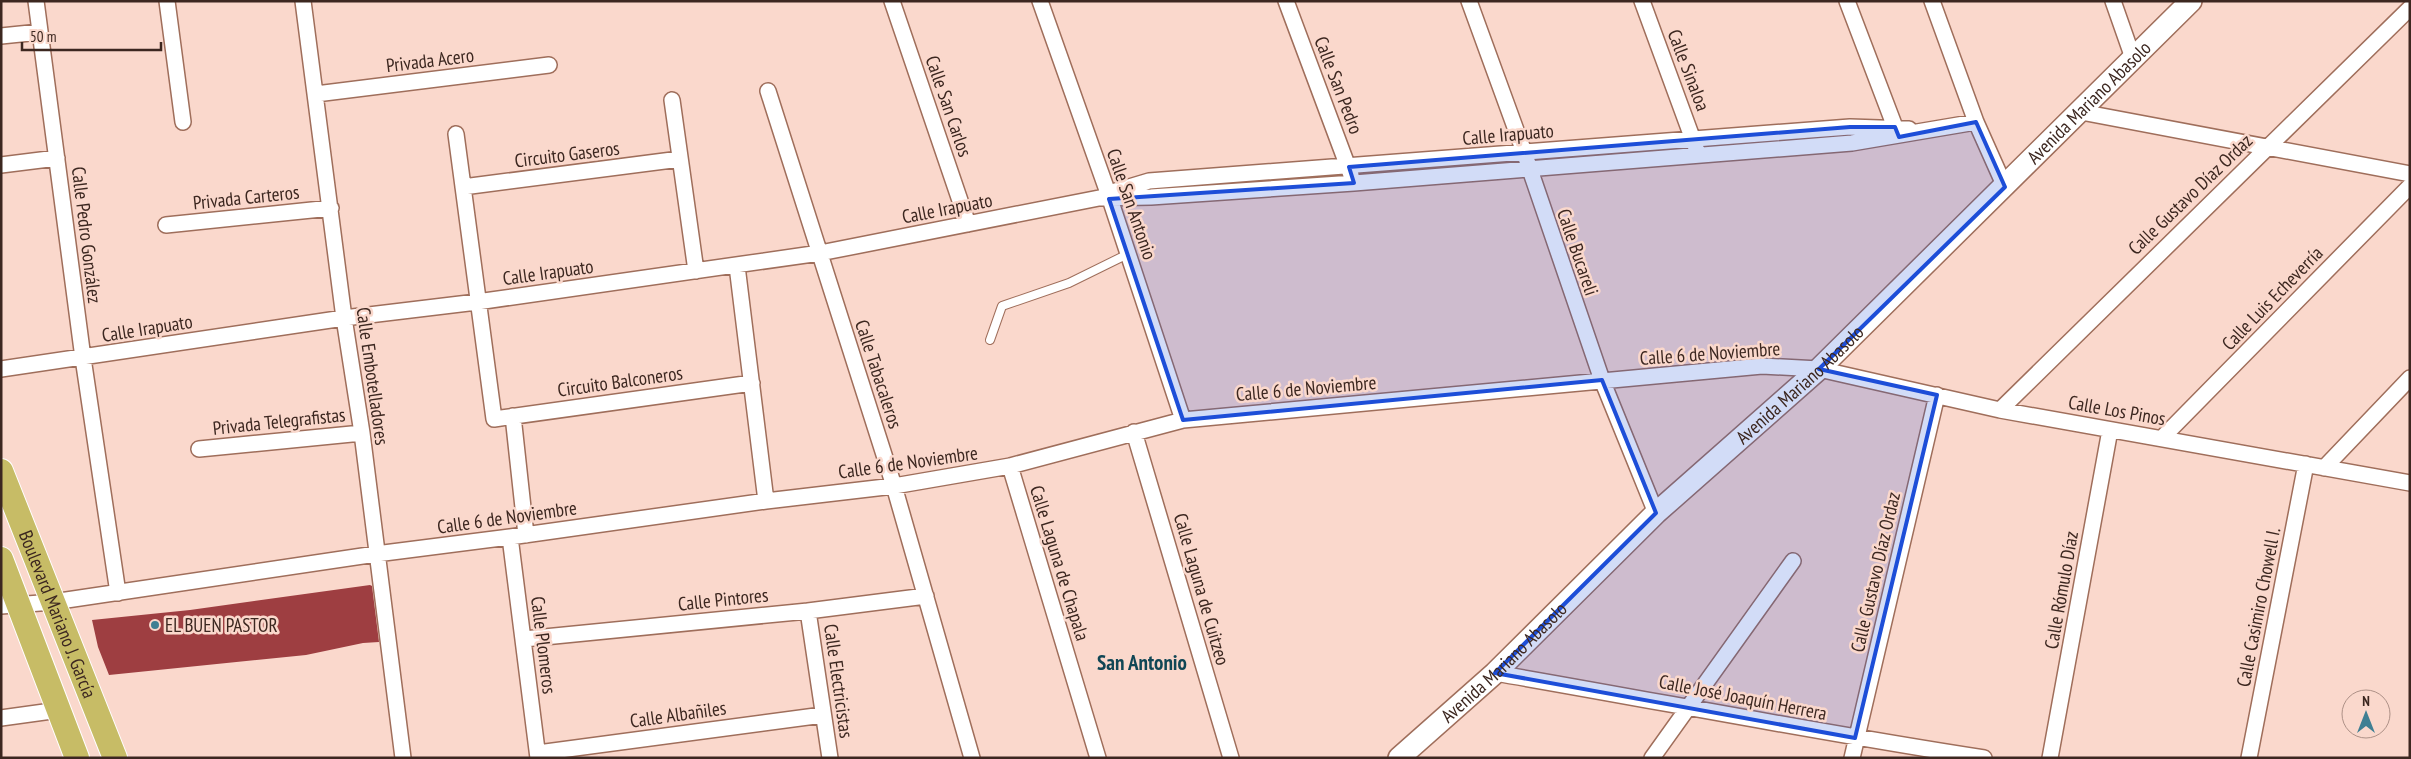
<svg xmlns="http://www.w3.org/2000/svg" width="2411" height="759" font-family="'PT Sans Narrow',sans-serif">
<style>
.building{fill:#9e3e41}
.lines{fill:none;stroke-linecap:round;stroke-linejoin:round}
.lane-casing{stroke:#9f6e5b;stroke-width:10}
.street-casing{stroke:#9f6e5b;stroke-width:18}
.secondary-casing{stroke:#9f6e5b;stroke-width:24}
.primary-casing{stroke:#fff;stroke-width:26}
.lane{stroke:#fff;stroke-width:8}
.street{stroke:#fff;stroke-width:15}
.secondary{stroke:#fff;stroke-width:21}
.primary{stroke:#c7bc66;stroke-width:24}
.marked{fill:#1d4ed8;fill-opacity:0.2;stroke:#1d4ed8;stroke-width:4;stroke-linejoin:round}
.poi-dot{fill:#3f7f93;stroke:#fad8cc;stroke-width:2}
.labels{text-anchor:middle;stroke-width:5;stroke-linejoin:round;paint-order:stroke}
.street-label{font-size:19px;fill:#3c2720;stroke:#fad8cc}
.poi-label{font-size:19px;fill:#3c2720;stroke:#fad8cc;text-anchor:start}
.quarter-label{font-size:21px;font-weight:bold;fill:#104655;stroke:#fad8cc}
</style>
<rect width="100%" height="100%" fill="#fad8cc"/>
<path class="building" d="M370,585L372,586L379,642L363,643L306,655L109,675L98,647L92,620L190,610Z"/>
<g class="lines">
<g class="lane-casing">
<path id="lane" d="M990,340L1002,306L1069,283L1128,254"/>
</g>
<g class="street-casing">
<path id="street" d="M36,1L83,358L118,593
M167,1L183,122
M303,1L344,318L362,433L403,758
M892,1L968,224
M1040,1L1108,193L1183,420
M1286,1L1351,175
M1469,1L1524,152L1602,380L1656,513
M1642,1L1696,148
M1847,1L1898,135
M1932,1L1976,122L2005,187
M2113,1L2133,58
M1,36L40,32
M768,91L894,486L972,758
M316,94L549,65
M672,100L696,271
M2081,112L2410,174
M456,134L494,419L752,383
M1,165L57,158
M463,187L680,159
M1109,193L1149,181L1850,127L1909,129
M166,225L331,208
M737,266L766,501
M1,369L344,318L477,302L820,253L1099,198L1151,197L1354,183L1852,143L1976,122
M2000,410L2410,8
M513,416L526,535
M1134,432L1231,758
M2162,438L2410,186
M199,449L362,433
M1010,466L1098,758
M2324,468L2410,378
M510,537L538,758
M1,606L53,602L376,554L510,537L766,501L894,486L1010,466L1183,420L1762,366L1819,369L2000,410L2410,483
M808,611L830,758
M524,639L808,611L926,596
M1495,673C1658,701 1820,733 1984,758
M1,718L59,710
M538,753L823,715
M1652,758L1793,561
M1852,758L1937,395
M2050,758L2110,430
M2249,758L2306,464"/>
</g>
<g class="secondary-casing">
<g id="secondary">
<path id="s1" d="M1399,758L1495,673L1656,513L1819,369L2191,1"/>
</g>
</g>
<g class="primary-casing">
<g id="primary">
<path id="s2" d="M1,471L115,758"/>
<path d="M1,559L77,758"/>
</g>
</g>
<use href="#lane" class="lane"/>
<use href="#street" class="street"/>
<use href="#secondary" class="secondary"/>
<use href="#primary" class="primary"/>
</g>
<path class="marked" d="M1976,122L2005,187L1819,369L1937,395L1855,738L1495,673L1656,513L1602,380L1183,420L1109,199L1354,183L1349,167L1850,127H1895L1899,137Z"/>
<circle class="poi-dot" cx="155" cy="625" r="5"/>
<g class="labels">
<g class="street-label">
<text transform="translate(430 60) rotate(-7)" y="7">Privada Acero</text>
<text transform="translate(1689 70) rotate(69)" y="7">Calle Sinaloa</text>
<text transform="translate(1339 85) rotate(69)" y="7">Calle San Pedro</text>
<text dy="7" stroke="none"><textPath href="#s1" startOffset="952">Avenida Mariano Abasolo</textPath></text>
<text transform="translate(949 106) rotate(71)" y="7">Calle San Carlos</text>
<text transform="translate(1508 134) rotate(-5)" y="7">Calle Irapuato</text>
<text transform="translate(567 154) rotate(-7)" y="7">Circuito Gaseros</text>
<text transform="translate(2190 194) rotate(-44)" y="7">Calle Gustavo Díaz Ordaz</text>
<text transform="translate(246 197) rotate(-6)" y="7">Privada Carteros</text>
<text transform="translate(1132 204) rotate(71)" y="7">Calle San Antonio</text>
<text transform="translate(947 208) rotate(-11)" y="7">Calle Irapuato</text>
<text transform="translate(87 235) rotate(83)" y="7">Calle Pedro González</text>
<text transform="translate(1578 252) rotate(71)" y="7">Calle Bucareli</text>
<text transform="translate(548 272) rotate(-8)" y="7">Calle Irapuato</text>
<text transform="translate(2272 298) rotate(-46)" y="7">Calle Luis Echeverría</text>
<text transform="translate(147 328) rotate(-9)" y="7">Calle Irapuato</text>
<text transform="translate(1710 353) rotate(-4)" y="7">Calle 6 de Noviembre</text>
<text transform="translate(879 374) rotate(72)" y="7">Calle Tabacaleros</text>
<text transform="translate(373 376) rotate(82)" y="7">Calle Embotelladores</text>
<text transform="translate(620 381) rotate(-8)" y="7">Circuito Balconeros</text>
<text dy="7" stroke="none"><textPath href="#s1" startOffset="548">Avenida Mariano Abasolo</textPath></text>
<text transform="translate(1306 388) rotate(-5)" y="7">Calle 6 de Noviembre</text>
<text transform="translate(2117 410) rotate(10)" y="7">Calle Los Pinos</text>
<text transform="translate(279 421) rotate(-6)" y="7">Privada Telegrafistas</text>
<text transform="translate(908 462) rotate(-8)" y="7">Calle 6 de Noviembre</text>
<text transform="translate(507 517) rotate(-8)" y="7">Calle 6 de Noviembre</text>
<text transform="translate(1060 563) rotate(73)" y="7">Calle Laguna de Chapala</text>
<text transform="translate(1875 572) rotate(-77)" y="7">Calle Gustavo Díaz Ordaz</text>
<text transform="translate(1202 589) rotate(74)" y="7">Calle Laguna de Cuitzeo</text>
<text transform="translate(2061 590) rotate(-80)" y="7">Calle Rómulo Díaz</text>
<text transform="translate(723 599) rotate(-6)" y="7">Calle Pintores</text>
<text transform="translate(2258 607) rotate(-79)" y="7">Calle Casimiro Chowell I.</text>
<text dy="7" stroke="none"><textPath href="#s2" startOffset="154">Boulevard Mariano J. García</textPath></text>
<text transform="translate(544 645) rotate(83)" y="7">Calle Plomeros</text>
<text dy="7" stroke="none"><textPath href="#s1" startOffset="142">Avenida Mariano Abasolo</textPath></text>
<text transform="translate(839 681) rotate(82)" y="7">Calle Electricistas</text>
<text transform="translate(1743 697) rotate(11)" y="7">Calle José Joaquín Herrera</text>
<text transform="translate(678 714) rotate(-8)" y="7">Calle Albañiles</text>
</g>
<g class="poi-label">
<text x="165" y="632">EL BUEN PASTOR</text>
</g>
<g class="quarter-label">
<text x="1142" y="670">San Antonio</text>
</g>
</g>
<rect width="2411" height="759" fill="none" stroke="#3c2720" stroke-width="5"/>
<g transform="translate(2366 714)"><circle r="24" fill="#fad8cc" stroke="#ae9187"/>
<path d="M0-4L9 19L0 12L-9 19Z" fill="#3f7f93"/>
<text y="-8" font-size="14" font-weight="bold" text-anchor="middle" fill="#3c2720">N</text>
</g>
<path d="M22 42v8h139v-8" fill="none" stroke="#3c2720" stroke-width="2.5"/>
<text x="30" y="42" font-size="15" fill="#3c2720" stroke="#fad8cc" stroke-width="4" paint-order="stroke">50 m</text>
</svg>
